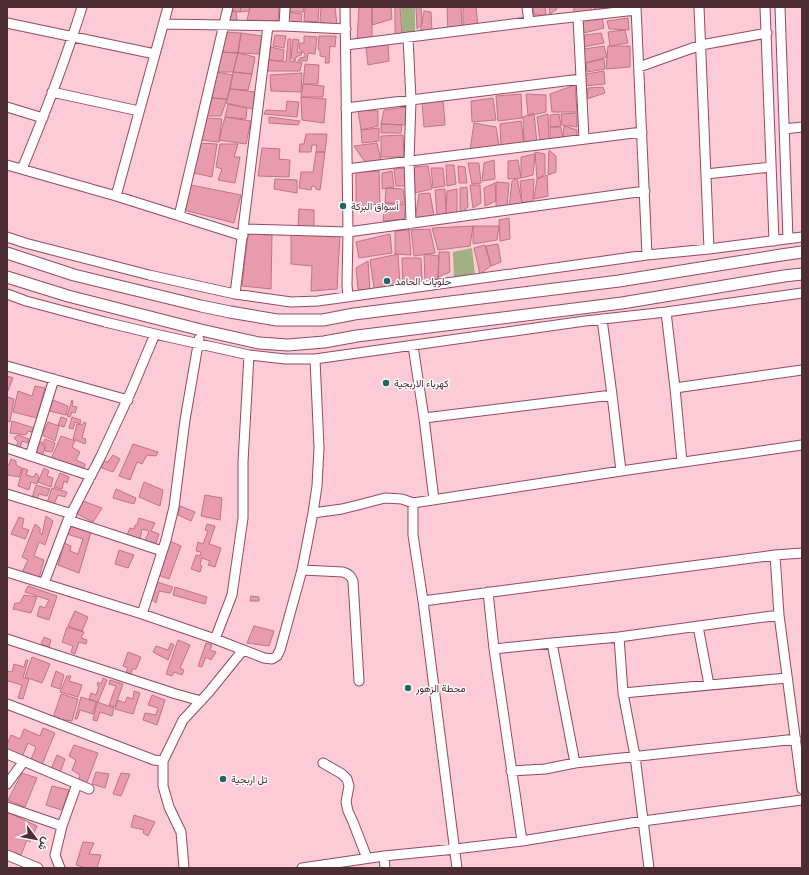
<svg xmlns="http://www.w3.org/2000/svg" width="809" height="875" font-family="'IBM Plex Sans',Vazirmatn,sans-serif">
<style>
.park{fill:#a1b183}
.building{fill:#e89bad;stroke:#be7486}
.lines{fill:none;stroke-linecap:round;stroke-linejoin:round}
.minor-casing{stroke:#904b5e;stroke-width:11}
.major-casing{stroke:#904b5e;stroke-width:13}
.minor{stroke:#fff;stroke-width:9}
.major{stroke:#fff;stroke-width:11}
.poi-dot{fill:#1d675e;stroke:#fbfbfb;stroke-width:1.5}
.labels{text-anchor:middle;stroke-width:3;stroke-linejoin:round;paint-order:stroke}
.poi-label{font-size:10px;fill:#4c2d34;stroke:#fbfbfb;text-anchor:start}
</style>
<rect width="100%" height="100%" fill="#fdcbd6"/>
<path class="park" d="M401,7H415V32L402,35Z
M472,248L475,275L454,279L453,252Z"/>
<path class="building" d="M230,7H241L240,12L229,11Z
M241,7H250L249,11L240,12Z
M250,7H279L278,21L247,20Z
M291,7H303L304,12H290Z
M305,7H319L318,22L304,21Z
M321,7H335L337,25L320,22Z
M359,7H372V38L357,40Z
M372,7H391L392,19L372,25Z
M395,7H400L402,35L395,36Z
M416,7H421L422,24L417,29Z
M447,7H461L462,26L448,31Z
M463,7H476L478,26L463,28Z
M533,7H545L546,15H534Z
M549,7H556L557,9L550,14Z
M574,7H591V10L574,14Z
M594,7H605L595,11Z
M229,11H236L237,21H227Z
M424,11L431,12L432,32L420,33Z
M287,12L302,14L301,22L287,23Z
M602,18L604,28L584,33L581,19Z
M628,18L629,30L609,29L607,21Z
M625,30L628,43L610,46L608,32Z
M225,32L241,33L238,53L221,52Z
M241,33L262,36L259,54L238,53Z
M601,33L604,43L583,47L585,35Z
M275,35L286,36L284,48L273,46Z
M304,36L317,37L315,54L308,53L307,61H298L300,58L305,57V54L299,49L300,43H304Z
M319,36H336L335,47L330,46L329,63H325L326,57L320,56V50L318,49Z
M288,39H291L290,61L302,63L300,71H268V60L286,62Z
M293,39L299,40L297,52H302L301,55L296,57L295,61L291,58Z
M388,44L389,61L368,65L366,48Z
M604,46L607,57L585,63L584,49Z
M608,46H630V67L606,69Z
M271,47L284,50L283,61L268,60Z
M221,52L238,53L233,72H216Z
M238,53L255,57L252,74L233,72Z
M604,59L605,69L587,72L586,63Z
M305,64L319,65L318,84H303Z
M604,71L605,84L585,86L586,74Z
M216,72L233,75L227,99L212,98Z
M233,72L252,74L248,90L230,89Z
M302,73L301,92L271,91L270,75Z
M303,84L324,86L323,97H301Z
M575,85L577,112H552L550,94Z
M603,87L605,93L587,99L588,88Z
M230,89L255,92L253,109L226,103Z
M521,94L522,118L498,121L496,96Z
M526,94L546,95V112L528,116Z
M301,97L326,99L324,123L302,120Z
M212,98L227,99L221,116H206Z
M493,98L496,120L472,122L471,101Z
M443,100L445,125L424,127L422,103Z
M287,101L299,102L297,117L264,114L266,110L286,111Z
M228,104L247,108L246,119L225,117Z
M407,107V125L381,124L384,110Z
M358,110L378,111V126L361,130Z
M534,113L537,144H524L523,117Z
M577,113V127L562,125L561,114Z
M548,114L549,141H540L537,117Z
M559,114L561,126L550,127V115Z
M225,117L251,121L246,144L219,140Z
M269,117L300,121L298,125L269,123Z
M206,118L222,119L219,142L201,140Z
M521,121L524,144L501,146L500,124Z
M474,123L496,127L499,146L470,150Z
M381,124L402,125L401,133H381Z
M564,126L577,130V137L563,139Z
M550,127H561L563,139L550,141Z
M379,128V141L362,143L361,130Z
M306,134H327L325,152H316L317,145H312L311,152H299L300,144H304Z
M403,135L404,157H381V136Z
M199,143L217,144L212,177L194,173Z
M377,143L381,160L365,162L354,146Z
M220,144H238L234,157H240L235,183L218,180L222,169L216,167Z
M262,148L280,149L279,159L290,160L289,177L258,176Z
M549,150L556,156V172L548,175Z
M316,152H325L320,190L316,189L315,186H312L311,190L299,188L301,172H313Z
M535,152L545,154V174L537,179Z
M535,154L533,175L521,178V157Z
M494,160L495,179L482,181L484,163Z
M518,160L521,178L508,179V161Z
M468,163H479L481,183L472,184Z
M446,165H454L456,184L447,186Z
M428,166L432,189L415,193L414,167Z
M458,166L465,167L467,183H459Z
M406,168V186H396L394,169Z
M431,168H443L445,186L433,188Z
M379,171L380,204L356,207V172Z
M392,171L394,187L382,189V173Z
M547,175L548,196L534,199L537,179Z
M517,178L522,203L509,208L512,181Z
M275,179L297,180V193L274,189Z
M534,179L533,201L522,203L520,181Z
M496,182L509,183L507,207L496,209Z
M495,183L496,201L485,206L484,188Z
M191,185L241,195L234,223L184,210Z
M470,185H480L481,203L473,208Z
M467,187L468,207L460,214V188Z
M386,188L403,189L405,203H385Z
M445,189L446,214L437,215L435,190Z
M457,189V213L446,214L447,191Z
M430,193L434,216L415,219L419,194Z
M385,203L406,205L404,219L383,221Z
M299,209L314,210V227H298Z
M509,218L510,239L500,241L499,220Z
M473,226H499L497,240L473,244Z
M473,226L470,246L438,250L432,228Z
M430,229L435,253L414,256L411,230Z
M409,230L411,255L395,254V231Z
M340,233L337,289L311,291L312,266L291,264V234Z
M248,234L272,235L271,289L242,286Z
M390,234L392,253L359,258L356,242Z
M498,244L501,262L491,266L486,246Z
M485,245L491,266L480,274L474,248Z
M439,252H449L450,272L438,277Z
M398,254L400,285L374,288L370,260Z
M424,254L439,256L438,279L425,280Z
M402,258H421L422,280L403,287Z
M368,261L370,292L358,289L356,268Z
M7,376L13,378L7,393Z
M35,386L45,388L37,418L13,412L18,391L32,396Z
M8,397L14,399L10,422L7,421V400Z
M53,400L68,406L66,415L49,411Z
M72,400L73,402L72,406L77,407L75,413L72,412L70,417L67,416Z
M61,417L67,419L64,427L58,425Z
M72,417L81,420L80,424L75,422L73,429L69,428Z
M12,421L34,428L31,432L28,431L26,435L10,433Z
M48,422L59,426L55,441L42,435Z
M84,422L86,423L82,438L86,439L85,444L73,439L77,424L82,425Z
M18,435L29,439L28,443L22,441L20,449L16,447L18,442L14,438Z
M61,436L75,441L72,447L80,452L76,460L85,464L83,471L51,459Z
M45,439L55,443L52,452L45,451V445L43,444Z
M37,442H42V445L45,447L42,457L33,454Z
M133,444L158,452L156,456L147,455L142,464L137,462L130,480L119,476Z
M113,455L120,459L113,472L100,467L104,461L108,462Z
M11,459L16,461V465L22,468L19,477L8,475L7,480V464L9,465Z
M23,468L28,470L26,475L34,477L36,473L39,477L37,484L31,482L29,490L18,486Z
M44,468L49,471L47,476L53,478L51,487L38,482Z
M60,473L69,477L67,483L64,481L62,489L54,487Z
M144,482L163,490L160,506L139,497Z
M36,485L50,489L47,496L39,494L37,499L32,498Z
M52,488L67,492L65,497L58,495L54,504L47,503Z
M116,489L136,498L134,504L113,498Z
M205,495L222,498L220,520L201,516Z
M83,501L102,508L93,522L77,514Z
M180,506L195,512L191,521L178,515Z
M46,516L53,521L45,545L39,542L34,556L44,560L39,578L22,572L28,560L22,557L35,524L40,528V533L42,535Z
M19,517L24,519L22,528L29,530L25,539L11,534Z
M139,518L155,523L151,531L159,534L156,543L145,541L149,531L142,529L140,539L127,535L130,528L134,529L135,525H137Z
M207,524L215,526L209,544L221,548L215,567L208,565L210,561L202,558L200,564L202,566L200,572L191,569L196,555L200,556L201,552L196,551L198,542L203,544L208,531L205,530Z
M69,526L91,532L79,573L58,565L64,543L71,546L70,551L78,554L83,539L67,534Z
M170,541L181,546L169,579L158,575Z
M119,550L134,555L128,568L115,564Z
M157,582L173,587L170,593L159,591L156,603L151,599Z
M28,586L57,596L49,620L37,616L40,606L45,608L49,600L25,592Z
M175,587L207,597L205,604L173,595Z
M24,595L37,597L31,613L13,609L15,603H20Z
M251,596L259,597V601H250Z
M75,611L88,617L82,631L68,626Z
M254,626L274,631L269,646L247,643Z
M67,627L84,632L81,638L87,640L86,644L79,642L75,654L71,652L73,646L62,642Z
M44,637L51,640L49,647L41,644Z
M178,640L190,645L180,668L184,670L182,675L174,672L172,676L166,674Z
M171,643L174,645L168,660L153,652L156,646L168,650Z
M206,643L212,645L210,650L216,652L211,660L206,657L202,667L198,666Z
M128,652L141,657L136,669H132L131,674L126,672L128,668L123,666Z
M32,657L50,664L42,683L25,677Z
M26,660H28L23,678L29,679L23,699L18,698L22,685L8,681L7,683V671L12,672L14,664L24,667Z
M56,671L64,675L60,689L51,686Z
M67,676H71L69,681L82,685L78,697L60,692Z
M103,678L107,680L98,702L89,699L91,693L96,695L99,686L97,685L98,682L101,684Z
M110,680L123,684L115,707L109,705L116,686L109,684Z
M134,691L140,693L133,714L115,709L118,700L125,703L127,697L133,699Z
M61,694L78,699L72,721L53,718Z
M152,695L165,700L157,725L143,720L145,713L156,715L158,708L148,705Z
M81,697L96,702L93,714L80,710L77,719H75Z
M97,702L114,708L112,716L100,712L97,721L93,720Z
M43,728L55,733L41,767L30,762L36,747L28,743L22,757L7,751V744L11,735L20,739L24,729L40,736Z
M74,745L98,753L86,785L78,782L80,775L72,770L76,760L69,756Z
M57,755L65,759L60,773L51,769Z
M96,772L109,774L105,788L92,784Z
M22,773L37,778L25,807L8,800Z
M121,773L130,774L121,796L113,794Z
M52,786L69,790L62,810L46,805Z
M7,812L37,826L30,842L27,840L21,855L7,850Z
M134,815L155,822L148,836L143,833L144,830L131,827Z
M83,842L94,843L89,854L101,855L97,868H86L76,865Z"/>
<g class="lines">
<g class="minor-casing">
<path id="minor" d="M345,7L348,232L347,285L348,297
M527,7L529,22
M636,7L647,255
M699,7L709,249
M765,7L774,241
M780,7L788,239
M578,17L584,139
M7,23L155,54
M163,24L284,26L346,29
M284,26L285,7
M408,37L411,100L409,161L411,224
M346,45L529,22L636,10
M639,67L701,45L767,33
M52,92L139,111
M7,107L43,118
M346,108L581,79
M784,129L802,127
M7,165L116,196L243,236
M22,169C44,116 65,62 82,7
M347,169L642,132
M706,174L771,167
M116,196L168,7
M179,216L228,7
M244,229L348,232L645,191
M7,237L25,243L149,275L235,294L291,302L318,301L647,255L709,249L802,237
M7,294L26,301L105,322L155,334L249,355L285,359H315L585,321L666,312L802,293
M235,294L268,26
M666,312L675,388L682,462
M602,319L612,395L621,471
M413,346L424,418L434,500
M7,366L128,400
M675,388L802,370
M424,418L612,395
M7,448L91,476
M30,456L54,379
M7,494L72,514
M313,513L342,509L362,504L385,498L402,499L413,503
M68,520L162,551
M775,555L779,615L802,789
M302,570L343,572C349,574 351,576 353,581L359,681
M7,572L142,614L215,639L264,658L272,659L277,656L280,650L302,570L313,513L317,486L319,448L315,359
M44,583L68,520L101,456L132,389L155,334
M488,592L494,649L522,841
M423,601L775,555L802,553
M142,614L166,540L174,507L185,420L199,339
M698,626L709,685
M619,637L623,693L635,756L649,868
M7,639L176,694L201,701
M215,639L232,595L243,518V462L249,355
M552,643L575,763
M494,649L552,643L619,637L779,615
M623,693L787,678
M7,704L154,760L163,761
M7,754L89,789
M323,763L342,774L347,779L349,786L346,802L348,811L353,822L367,858
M511,771L545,769L575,763L796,739
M7,784L24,761
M7,807L62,826
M7,855L38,868
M384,856L385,868
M60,868L55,855L62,826L77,784
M184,868L181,832L169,807L163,786V761L183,720L209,692L243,650
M302,868L384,856L455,849L522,841L643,821L802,800
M457,868L423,601L413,535V503L621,471L802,445"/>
</g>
<g class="major-casing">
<path id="major" d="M7,253L74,275L201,306L230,312L277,320H323L354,314L619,281L781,255L802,252
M7,277L68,296L201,330L259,343L288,345L324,342L357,336L622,303L784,276L802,274"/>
</g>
<use href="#minor" class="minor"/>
<use href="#major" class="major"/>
</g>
<g class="poi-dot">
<circle cx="343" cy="206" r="4"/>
<circle cx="387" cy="281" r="4"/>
<circle cx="386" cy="383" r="4"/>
<circle cx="408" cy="688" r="4"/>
<circle cx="223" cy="779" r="4"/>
</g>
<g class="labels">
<g class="poi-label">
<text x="351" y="210">أسواق البركة</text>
<text x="395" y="285">حلويات الحامد</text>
<text x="394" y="387">كهرباء الاربجية</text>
<text x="416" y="692">محطة الزهور</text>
<text x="231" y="783">تل اربجية</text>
</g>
</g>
<rect width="809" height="875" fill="none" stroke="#4c2d34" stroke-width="16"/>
<g transform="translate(36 839) rotate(122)" stroke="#fbfbfb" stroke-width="3" paint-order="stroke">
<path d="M0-3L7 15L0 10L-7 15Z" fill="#4c2d34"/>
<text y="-6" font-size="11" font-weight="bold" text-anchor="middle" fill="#4c2d34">ش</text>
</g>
</svg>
